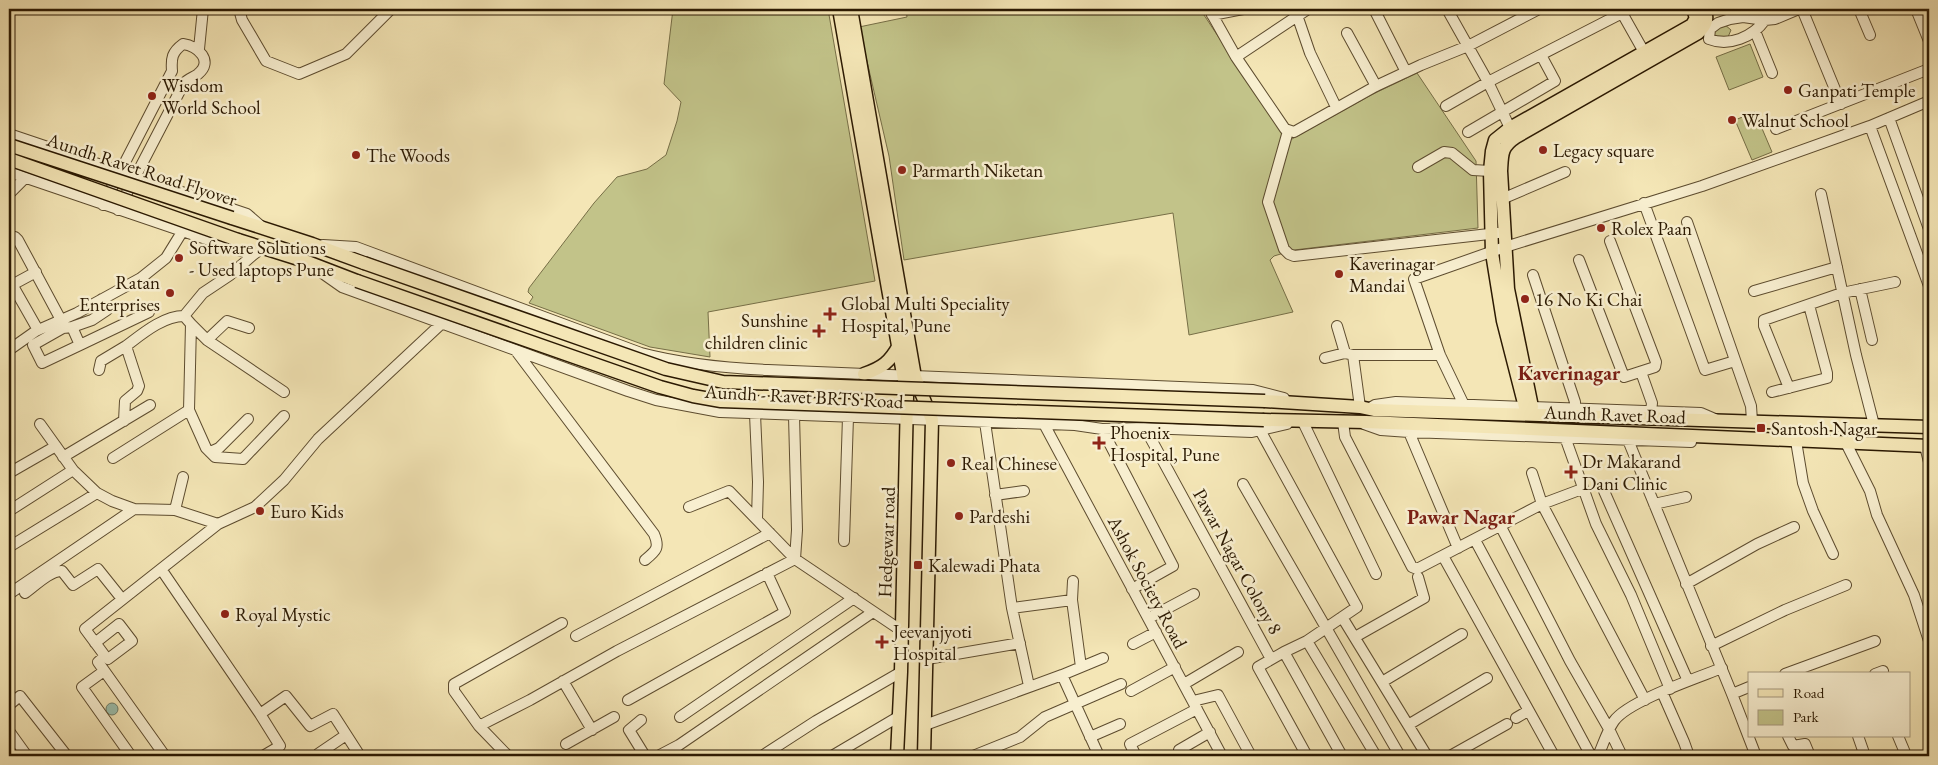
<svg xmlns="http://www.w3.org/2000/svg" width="1938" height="765" font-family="'EB Garamond',serif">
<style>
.green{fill:#c2c389;stroke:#766e46}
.water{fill:#9cc0ae;stroke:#6f7d69}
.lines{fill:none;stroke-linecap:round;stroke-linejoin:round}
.minor-casing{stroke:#5d4c2f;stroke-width:12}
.major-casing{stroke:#2b1902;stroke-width:15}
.minor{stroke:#f8efd0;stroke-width:10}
.major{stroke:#f4e6b6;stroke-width:12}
.major-bridge-casing{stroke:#2b1902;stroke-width:15;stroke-linecap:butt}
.major-bridge{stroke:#f4e6b6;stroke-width:12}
.poi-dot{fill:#8f2418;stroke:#f8efd0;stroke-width:2}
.labels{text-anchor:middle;stroke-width:5;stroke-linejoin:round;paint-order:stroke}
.poi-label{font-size:19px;fill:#2b1902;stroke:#f8efd0;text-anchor:start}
.street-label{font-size:19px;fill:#2b1902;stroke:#f8efd0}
.neighbourhood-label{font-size:20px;font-weight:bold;fill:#7a1f14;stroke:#f8efd0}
</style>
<rect width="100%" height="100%" fill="#f4e6b6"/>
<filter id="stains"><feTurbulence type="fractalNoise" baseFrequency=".004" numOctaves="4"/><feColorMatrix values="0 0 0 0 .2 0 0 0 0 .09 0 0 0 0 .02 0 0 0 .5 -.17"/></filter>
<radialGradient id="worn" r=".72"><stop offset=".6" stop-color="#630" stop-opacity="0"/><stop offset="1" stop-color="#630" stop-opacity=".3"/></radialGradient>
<path class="green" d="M673,9H828L875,281L708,312L710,357L650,347L529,303L533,297L528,292L529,288L594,203L617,177L647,169L666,155L677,121L681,102L664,84Z
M906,9H1200L1282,133L1292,139L1371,95L1417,73L1476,161L1478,228L1294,250L1274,256L1270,260L1293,312L1189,335L1173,213L904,260L889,156L859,27L907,17Z
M1724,24L1731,30L1728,37L1720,40L1714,35L1716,28Z
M1750,44L1763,77L1729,90L1716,57Z
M1755,112L1772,152L1752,160L1735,120Z"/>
<path class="water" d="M106 709a6 6 0 1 1 12 0a6 6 0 1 1-12 0Z"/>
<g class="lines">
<g class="minor-casing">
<path id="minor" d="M239,9L242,20L266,61L299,74L346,54L391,9
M1209,9L1236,57L1285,129L1294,132L1376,86L1421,65L1468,46L1539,9
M1291,9L1297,15L1310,53L1336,107
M1374,9L1406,72
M1447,9L1488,82L1510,128
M1802,9L1841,104
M1859,9L1870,35
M1916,9L1929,41
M1622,13L1644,52
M1212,15L1243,9
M1765,20C1753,37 1729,47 1709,39L1710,29L1718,23L1730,19L1743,17L1765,20L1775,19L1799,9
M1755,31L1772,73
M1347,33L1376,86
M199,49L203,9
M1236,57L1308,9
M1446,106L1488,82L1630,9
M1889,118L1929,229
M1870,126L1929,286
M1776,129L1929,69
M1288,131L1268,202L1284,249L1289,254L1294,256L1498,233
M1468,132L1555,81L1541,55
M9,134L247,214L262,227
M1418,167L1444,152L1452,153L1473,170L1490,171
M9,172L253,255L257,252
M9,194L25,178
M1821,194L1856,355L1874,425
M1502,199L1565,172
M1644,203L1705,370L1735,361
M103,205L172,71C171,58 172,52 183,44C198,46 214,61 198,74C194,77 188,79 184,83L118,210
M1687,222L1751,406L1752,421
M9,239L15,237L18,240L61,320
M323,245L356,247L641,353C683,364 724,368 768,370L1253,390L1284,398
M253,255L230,275L203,293L184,316L191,324L189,410L206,448L215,457L243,459L284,416
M1579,260L1624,377L1655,367L1656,362L1610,241
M315,268L342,287L628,391L656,400L720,412L1075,425L1102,429L1145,428L1252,432L1287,424
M1533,275L1575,402V408
M9,279L38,330
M12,285L36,272
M1860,289L1872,340
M1754,291L1837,267
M102,299L107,310L92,320L72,327L80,345L149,312
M191,324L207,340L284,392
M1337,326L1345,353
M72,327L63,328L33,345L42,363L80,345
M207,340L227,321L249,328
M9,350L36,331L77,313L141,278L166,258L182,232
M516,351L654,534C660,548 656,551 645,560
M1353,355L1360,407
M1325,358L1345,353L1353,355H1440
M99,370L101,361L126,346
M1641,372L1652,403L1651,411
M1789,388L1764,326V320L1842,293L1895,282
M1772,392L1827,378V373L1809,305
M1464,405L1440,355L1414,279L1505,247L1702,186L1870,126L1929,101
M1370,408L1375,405L1396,402L1525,407L1524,410
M1532,410V407L1701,413L1715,419
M755,414L758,482L757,519
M124,421L125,401L137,391L139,386L126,346C142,334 163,316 184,316
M985,422L1012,608L1029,686
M1303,422L1376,574
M1343,422L1345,437L1412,567L1417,569L1542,504L1582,489
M40,424L73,470L97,493L112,501L134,509L175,510L218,524
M1044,424L1222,756
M1364,424L1381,430L1409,432L1691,442
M1145,428L1271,659
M1102,429L1173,566L1132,589
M1260,430L1357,607L1307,641
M1409,432L1458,548
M1565,437L1596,524L1631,595L1670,689
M1628,440L1732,694L1756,756
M1796,441L1803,483L1813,511L1833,554
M1846,443L1870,491L1877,515L1914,595L1929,641
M1925,446L1929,462
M210,452L219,448L248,419
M63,457L150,405
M113,458L189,410
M9,473L56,446
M1532,473L1542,504L1645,700
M1243,484L1400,756
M1604,491L1688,681
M995,495L1024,491
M1654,504L1686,497
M689,507L729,491L795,559L902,631
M175,510L183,477
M9,511L73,470
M1501,527L1570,661L1609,729L1622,756
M1475,540L1591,756
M844,541L848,417
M9,547L97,493
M1443,556L1554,756
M161,569L260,714L280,746L263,756
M1073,581L1072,600L1081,667
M1686,584L1757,544L1794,527
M25,593C35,586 49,571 62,571L73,585L98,569L122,599
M9,594L134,509
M1012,608L1072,600
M1342,617L1427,756
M1149,618L1194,594
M576,636L770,533
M1355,637L1424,598L1418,577
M95,643L119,624L132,641L108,659L105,656
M1133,644L1156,632
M1711,646L1785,610L1846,585
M1284,652L1342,756
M927,659L1020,643
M104,671L82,687L131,756
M1785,674L1875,641
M1875,674L1883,671
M1062,675L1099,756
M563,681L592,730
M1382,682L1462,634
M1184,684L1238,652
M1131,691L1175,667
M1662,692L1684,742L1689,756
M1732,694L1749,687
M628,700L785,612L767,573
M1193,701L1218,695L1251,756
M9,705L20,696L67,756
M260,714L286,696L310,726L333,714L360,756
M680,717L854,598
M1516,718L1528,711
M641,720L629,730L645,756
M925,725L1062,675L1103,658
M1408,725L1487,678
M479,726L454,691V684L562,623
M9,731L27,756
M1788,736L1793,746L1805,744L1810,756
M1858,736L1865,756
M1898,736L1906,755
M1090,737L1120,724
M566,744L614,717
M1179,750L1210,732
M165,756L98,662L105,656L85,629L218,524L255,507L284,480L318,439L441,324
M319,756L318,754L346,735
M508,756L479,726L530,700L617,651L795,559L797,530L794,416
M658,756L679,745L873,612
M762,756L816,721L901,672
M832,756L898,717
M973,756L1020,737L1045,717L1121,684
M1136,756L1130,744L1197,709
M1307,756L1258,667L1284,652L1307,641L1376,756
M1450,756L1507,724
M1598,756C1603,745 1607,731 1614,721C1628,701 1697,678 1722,668"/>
</g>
<g class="major-casing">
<path id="major" d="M839,9L907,397L901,672L897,756
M851,9L915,377L932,420L924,756
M1693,9L1696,18L1692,25L1510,128L1495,140L1492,151L1490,171L1492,253L1503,321L1525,407H1532L1508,289L1501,171C1502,154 1501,147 1516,137L1698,33C1706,25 1708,20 1705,9
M232,218L312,244L364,263
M238,240L305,261L357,281
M864,374C882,368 890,362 899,345
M1265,401L1360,407L1374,410L1929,427
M1264,420L1366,422L1929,446"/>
</g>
<use href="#minor" class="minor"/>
<use href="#major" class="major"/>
<g class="major-bridge-casing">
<path id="major-bridge" d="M9,145L232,218
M9,159L238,240
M364,263L666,369L723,382L1265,401
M357,281L660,387L693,396L721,401L1264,420"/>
</g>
<use href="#major-bridge" class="major-bridge"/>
</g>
<g class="poi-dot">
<circle cx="1788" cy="90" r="5"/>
<circle cx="152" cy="96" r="5"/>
<circle cx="1732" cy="120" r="5"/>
<circle cx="1543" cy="150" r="5"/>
<circle cx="356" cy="155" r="5"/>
<circle cx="902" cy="170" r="5"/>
<circle cx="1601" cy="228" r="5"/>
<circle cx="179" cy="258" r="5"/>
<circle cx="1339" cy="274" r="5"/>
<circle cx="170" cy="293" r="5"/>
<circle cx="1525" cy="299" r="5"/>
<path d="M827.5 306.5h5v5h5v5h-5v5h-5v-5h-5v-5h5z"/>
<path d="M816.5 323.5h5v5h5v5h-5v5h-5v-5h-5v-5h5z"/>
<rect x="1756" y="423" width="10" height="10" rx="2.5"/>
<path d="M1096.5 435.5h5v5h5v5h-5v5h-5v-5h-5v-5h5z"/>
<circle cx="951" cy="463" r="5"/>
<path d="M1568.5 464.5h5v5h5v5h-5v5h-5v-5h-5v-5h5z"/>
<circle cx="260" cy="511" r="5"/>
<circle cx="959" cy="516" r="5"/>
<rect x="913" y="560" width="10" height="10" rx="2.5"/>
<circle cx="225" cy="614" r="5"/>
<path d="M879.5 634.5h5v5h5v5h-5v5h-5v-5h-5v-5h5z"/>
</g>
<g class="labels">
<g class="poi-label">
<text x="162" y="92">Wisdom<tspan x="162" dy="22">World School</tspan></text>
<text x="1798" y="97">Ganpati Temple</text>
<text x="1742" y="127">Walnut School</text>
<text x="1553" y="157">Legacy square</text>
<text x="366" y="162">The Woods</text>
<text x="912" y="177">Parmarth Niketan</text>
<text x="1611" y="235">Rolex Paan</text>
<text x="189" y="254">Software Solutions<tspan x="189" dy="22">- Used laptops Pune</tspan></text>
<text x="1349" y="270">Kaverinagar<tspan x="1349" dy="22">Mandai</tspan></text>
<text x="160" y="289" text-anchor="end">Ratan<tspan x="160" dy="22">Enterprises</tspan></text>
<text x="1535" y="306">16 No Ki Chai</text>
<text x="841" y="310">Global Multi Speciality<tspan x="841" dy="22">Hospital, Pune</tspan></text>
<text x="808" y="327" text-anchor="end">Sunshine<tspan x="808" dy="22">children clinic</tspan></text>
<text x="1771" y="435">Santosh Nagar</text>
<text x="1110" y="439">Phoenix<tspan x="1110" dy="22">Hospital, Pune</tspan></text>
<text x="1582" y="468">Dr Makarand<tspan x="1582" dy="22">Dani Clinic</tspan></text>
<text x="961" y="470">Real Chinese</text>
<text x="270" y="518">Euro Kids</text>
<text x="969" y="523">Pardeshi</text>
<text x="928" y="572">Kalewadi Phata</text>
<text x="235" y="621">Royal Mystic</text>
<text x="893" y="638">Jeevanjyoti<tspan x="893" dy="22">Hospital</tspan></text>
</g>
<g class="street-label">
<text transform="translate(142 169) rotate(18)" y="7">Aundh Ravet Road Flyover</text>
<text transform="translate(804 396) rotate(3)" y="7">Aundh - Ravet BRTS Road</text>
<text transform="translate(1615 414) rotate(2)" y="7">Aundh Ravet Road</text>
<text transform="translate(886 542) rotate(-88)" y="7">Hedgewar road</text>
<text transform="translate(1238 561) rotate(61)" y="7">Pawar Nagar Colony 8</text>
<text transform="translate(1148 582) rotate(62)" y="7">Ashok Society Road</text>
</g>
<g class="neighbourhood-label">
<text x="1569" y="380">Kaverinagar</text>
<text x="1461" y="524">Pawar Nagar</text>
</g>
</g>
<rect width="1938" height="765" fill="none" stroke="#f4e6b6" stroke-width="30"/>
<rect x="10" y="10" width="1918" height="745" fill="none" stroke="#2b1902" stroke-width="2.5"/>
<rect x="15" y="15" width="1908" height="735" fill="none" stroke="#2b1902"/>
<rect x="1748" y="672" width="162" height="65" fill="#f8efd0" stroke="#a6997e"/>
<rect x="1758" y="689" width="25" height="8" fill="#f4e6b6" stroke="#a6997e"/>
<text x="1793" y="698" font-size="15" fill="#2b1902">Road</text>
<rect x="1758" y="710" width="25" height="15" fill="#c2c389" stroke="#a6997e"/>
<text x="1793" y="722" font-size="15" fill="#2b1902">Park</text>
<rect width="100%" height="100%" filter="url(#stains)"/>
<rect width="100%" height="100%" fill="url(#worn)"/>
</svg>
